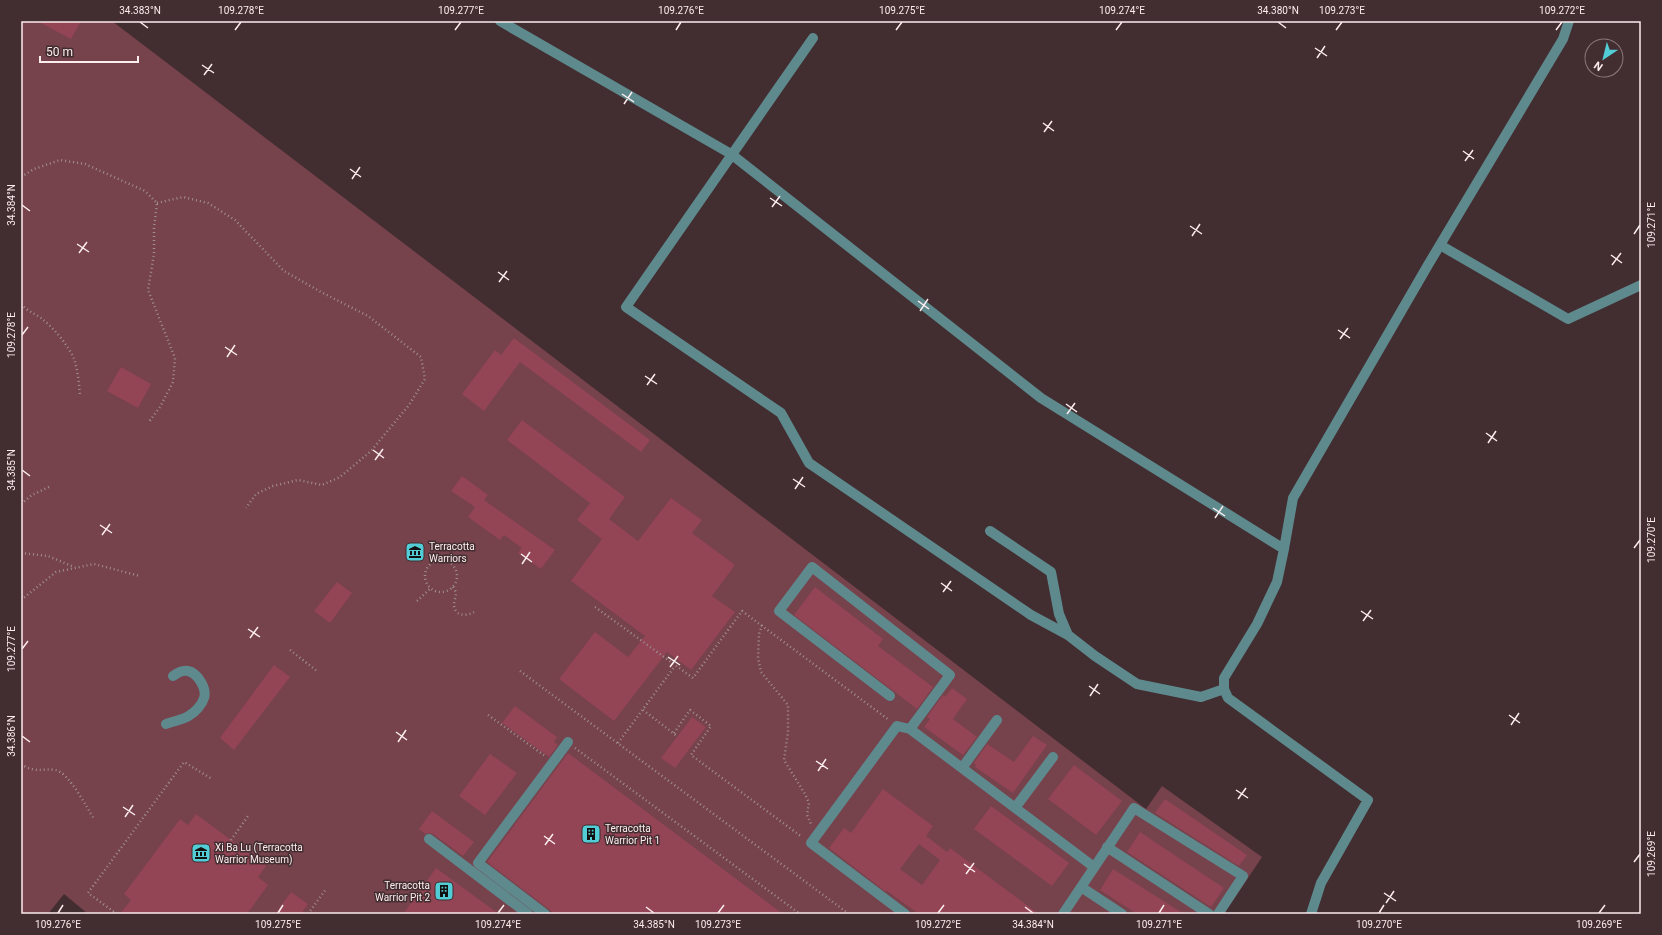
<svg xmlns="http://www.w3.org/2000/svg" width="1662" height="935" font-family="Roboto,sans-serif">
<style>
.green{fill:#76424c}
.building{fill:#934455;fill-rule:evenodd}
.lines{fill:none;stroke-linecap:round;stroke-linejoin:round}
.path{stroke:#a08f91;stroke-width:2.5;stroke-dasharray:1 3;stroke-linecap:butt}
.minor{stroke:#5e8a8e;stroke-width:10}
.ticks{fill:none;stroke:#fbecee;stroke-width:1.5}
.labels{text-anchor:middle;stroke-width:3;stroke-linejoin:round;paint-order:stroke}
.poi-label{font-size:10px;fill:#fbecee;stroke:#422d30;text-anchor:start}
.neatline{fill:none;stroke:#fbecee;stroke-width:1.5}
.ticks-label{font-size:10px;text-anchor:middle;fill:#fbecee}
</style>
<rect width="100%" height="100%" fill="#422d30"/>
<path class="green" d="M21,21H112L1146,809L1162,786L1262,857L1224,914H88L64,894L48,914H21Z"/>
<path class="building" d="M37,21H81L71,39Z
M514,338L650,440L641,452L520,362L484,411L462,394L495,350L501,355Z
M121,367L151,384L138,408L107,391Z
M522,420L625,497L609,519L638,541L671,498L702,520L692,533L735,565L712,596L735,612L691,670L667,652L614,721L559,679L595,632L628,657L645,636L571,581L602,539L577,520L590,503L507,440Z
M462,476L488,495L484,500L555,550L541,569L518,553L522,548L504,535L500,540L468,517L475,507L451,491Z
M337,582L352,593L330,623L314,611Z
M815,587L883,639L878,646L933,687L917,709L794,615Z
M274,665L290,677L234,750L220,738Z
M952,688L967,699L953,719L977,737L963,755L924,727L930,719L927,717L943,695L945,697Z
M515,706L557,737L554,742L558,745L549,757L502,723Z
M692,717L706,727L675,768L661,758Z
M1033,736L1047,745L1013,793L975,767L976,765L974,763L987,744L1014,762Z
M568,753L783,914H555L550,910L487,862Z
M490,754L517,773L485,815L459,796Z
M1074,765L1122,801L1096,835L1048,799Z
M883,789L933,826L926,836L947,852L950,848L1039,914H919L887,891L886,892L829,848L844,828L851,833ZM919,844L940,860L922,885L900,869Z
M1165,799L1247,855L1239,866L1155,813Z
M991,806L1069,863L1052,886L974,829Z
M432,811L474,842L463,856L433,834L429,833L425,834L419,829Z
M196,814L266,866L258,877L268,885L247,914H120L131,900L124,894L180,819L188,825Z
M1140,832L1224,888L1211,907L1127,852Z
M436,868L499,914H403Z
M1113,869L1184,914H1137L1100,890Z
M291,892L308,904L301,914H275Z"/>
<g class="lines">
<path class="path" d="M21,177L34,169L60,160L85,164L145,191L157,203L154,228V254L148,290L175,358L173,382L160,407L148,423
M157,203L183,197L208,203L235,220L284,271L321,292L368,316L421,357L425,379L409,405L371,451L340,477L322,485L298,480L273,486L256,494L246,508
M21,304C27,311 34,313 41,318C54,328 68,345 74,359C78,371 79,384 80,396
M21,504L32,495L51,486
M21,553L48,556L74,567
M425 576a16 16 0 1 1 32 0a16 16 0 1 1-32 0Z
M453,587L456,592C456,597 454,601 454,605C455,617 467,616 474,612
M21,600L56,572L94,564L140,576
M417,601L431,588
M595,607L693,678L742,611L889,720
M762,625L759,634L758,658L761,672L788,705V732L784,760L805,794L809,803L807,815L811,824
M290,650L317,671
M520,671L849,914
M643,710L677,736
M488,715L545,756
M674,733L690,710L711,726L691,755L802,837
M618,743L675,666
M575,748L800,914
M21,768L24,766C37,773 43,768 55,770C69,772 87,808 94,819
M231,840L248,816
M117,914L88,893L184,762L212,779
M308,914L326,889"/>
<path class="minor" d="M500,21L731,154L1041,398L1284,549
M813,38L626,307L781,413L809,463L1031,615L1068,635
M1440,245L1568,319L1641,285
M990,531L1051,572L1059,614L1068,635L1095,656L1137,684L1201,697L1224,689
M890,696L779,611L812,567L950,675L910,729
M166,724C173,721 184,720 190,715C195,712 202,705 204,698C207,689 198,673 188,671C183,670 177,673 173,676
M962,768L997,720
M1015,808L1053,757
M429,839L528,914
M1107,847L1209,914
M1081,887L1122,914
M545,914L478,863L568,742
M905,914L811,843L897,726L910,729L1094,867
M1063,914L1134,808L1243,876L1218,914
M1311,914L1321,883L1368,800L1228,698L1224,689V678L1257,624L1277,582L1284,549L1293,498L1428,265L1563,39L1569,21"/>
</g>
<path class="ticks" d="M140,22L148,28M1278,22L1286,28M235,30L241,22M455,30L461,22M676,30L681,22M896,30L902,22M1116,30L1122,22M1336,30L1342,22M1556,30L1562,22M1315,48L1327,56M1317,58L1325,46M202,65L214,73M204,75L212,64M622,94L634,102M624,104L632,92M1043,123L1054,131M1044,132L1052,121M1463,151L1474,159M1465,161L1473,150M350,169L361,177M352,179L360,167M770,198L782,206M22,205L30,211M772,207L780,196M1190,226L1202,234M1634,234L1640,225M1192,236L1200,224M77,244L89,252M79,253L87,242M1611,255L1622,263M1612,265L1621,253M498,272L509,280M499,282L507,271M918,301L929,309M920,311L928,299M1338,330L1350,338M22,335L28,327M1340,339L1348,328M225,347L237,355M227,357L235,345M645,376L657,384M647,385L655,374M1066,404L1077,412M1067,414L1075,403M1486,433L1497,441M1488,443L1496,431M373,450L384,458M375,460L383,449M22,470L30,476M793,479L805,487M795,489L803,477M1213,508L1225,516M1215,518L1223,506M100,525L112,533M102,535L110,524M1634,548L1640,540M521,554L532,562M522,564L530,552M941,583L952,591M943,592L951,581M1361,611L1373,619M1363,621L1371,610M248,629L260,637M250,638L258,627M22,649L28,641M668,657L680,665M670,667L678,656M1089,686L1100,694M1090,696L1098,684M1509,715L1520,723M1511,725L1519,713M396,732L407,740M22,736L30,742M398,742L406,730M816,761L828,769M818,771L826,759M1236,790L1248,798M1238,799L1246,788M123,807L135,815M125,817L133,805M544,836L555,844M545,845L553,834M1634,862L1640,854M964,864L975,872M966,874L974,863M1384,893L1396,901M1386,903L1394,891M646,907L654,913M1025,907L1033,913M58,913L63,905M278,913L283,905M498,913L504,905M718,913L724,905M938,913L944,905M1159,913L1164,905M1379,913L1384,905M1599,913L1605,905"/>
<defs>
<g id="museum-square" transform="scale(1)"><rect x="-9" y="-9" width="18" height="18" rx="4" fill="#52ccd5" stroke="#422d30"/><path d="M0-6L6-3V-2H-6V-3ZM-5-1h2V3h-2ZM-1-1h2V3h-2ZM3-1h2V3H3ZM-6 4H6V6H-6Z" fill="#111"/></g>
<g id="building-square" transform="scale(1)"><rect x="-9" y="-9" width="18" height="18" rx="4" fill="#52ccd5" stroke="#422d30"/><path d="M-4-6H4V6H1V3H-1V6H-4ZM-2.5-4.3h1.7v1.8h-1.7ZM.8-4.3h1.7v1.8H.8ZM-2.5-1h1.7V.8h-1.7ZM.8-1h1.7V.8H.8Z" fill="#111"/></g>
</defs>
<g fill-rule="evenodd">
<use href="#museum-square" x="415" y="552"/>
<use href="#building-square" x="591" y="834"/>
<use href="#museum-square" x="201" y="853"/>
<use href="#building-square" x="444" y="891"/>
</g>
<g class="labels">
<g class="poi-label">
<text x="429" y="550">Terracotta<tspan x="429" dy="12">Warriors</tspan></text>
<text x="605" y="832">Terracotta<tspan x="605" dy="12">Warrior Pit 1</tspan></text>
<text x="215" y="851">Xi Ba Lu (Terracotta<tspan x="215" dy="12">Warrior Museum)</tspan></text>
<text x="430" y="889" text-anchor="end">Terracotta<tspan x="430" dy="12">Warrior Pit 2</tspan></text>
</g>
</g>
<rect width="1662" height="935" fill="none" stroke="#422d30" stroke-width="44"/>
<g transform="translate(1604 58) rotate(215)"><circle r="19" fill="#422d30" stroke="#8c797c"/>
<path d="M0-3L7 15L0 10L-7 15Z" fill="#52ccd5"/>
<text y="-6" font-size="11" font-weight="bold" text-anchor="middle" fill="#fbecee">N</text>
</g>
<path d="M40 56v6h98v-6" fill="none" stroke="#fbecee" stroke-width="2"/>
<text x="46" y="56" font-size="12" fill="#fbecee" stroke="#422d30" stroke-width="3" paint-order="stroke">50 m</text>
<rect x="22" y="22" width="1618" height="891" class="neatline"/>
<g class="ticks-label">
<text x="140" y="14">34.383°N</text>
<text x="241" y="14">109.278°E</text>
<text x="461" y="14">109.277°E</text>
<text x="681" y="14">109.276°E</text>
<text x="902" y="14">109.275°E</text>
<text x="1122" y="14">109.274°E</text>
<text x="1278" y="14">34.380°N</text>
<text x="1342" y="14">109.273°E</text>
<text x="1562" y="14">109.272°E</text>
<text transform="translate(11 205) rotate(-90)" y="4">34.384°N</text>
<text transform="translate(1651 225) rotate(-90)" y="4">109.271°E</text>
<text transform="translate(11 335) rotate(-90)" y="4">109.278°E</text>
<text transform="translate(11 470) rotate(-90)" y="4">34.385°N</text>
<text transform="translate(1651 540) rotate(-90)" y="4">109.270°E</text>
<text transform="translate(11 649) rotate(-90)" y="4">109.277°E</text>
<text transform="translate(11 736) rotate(-90)" y="4">34.386°N</text>
<text transform="translate(1651 854) rotate(-90)" y="4">109.269°E</text>
<text x="58" y="928">109.276°E</text>
<text x="278" y="928">109.275°E</text>
<text x="498" y="928">109.274°E</text>
<text x="654" y="928">34.385°N</text>
<text x="718" y="928">109.273°E</text>
<text x="938" y="928">109.272°E</text>
<text x="1033" y="928">34.384°N</text>
<text x="1159" y="928">109.271°E</text>
<text x="1379" y="928">109.270°E</text>
<text x="1599" y="928">109.269°E</text>
</g>
</svg>
